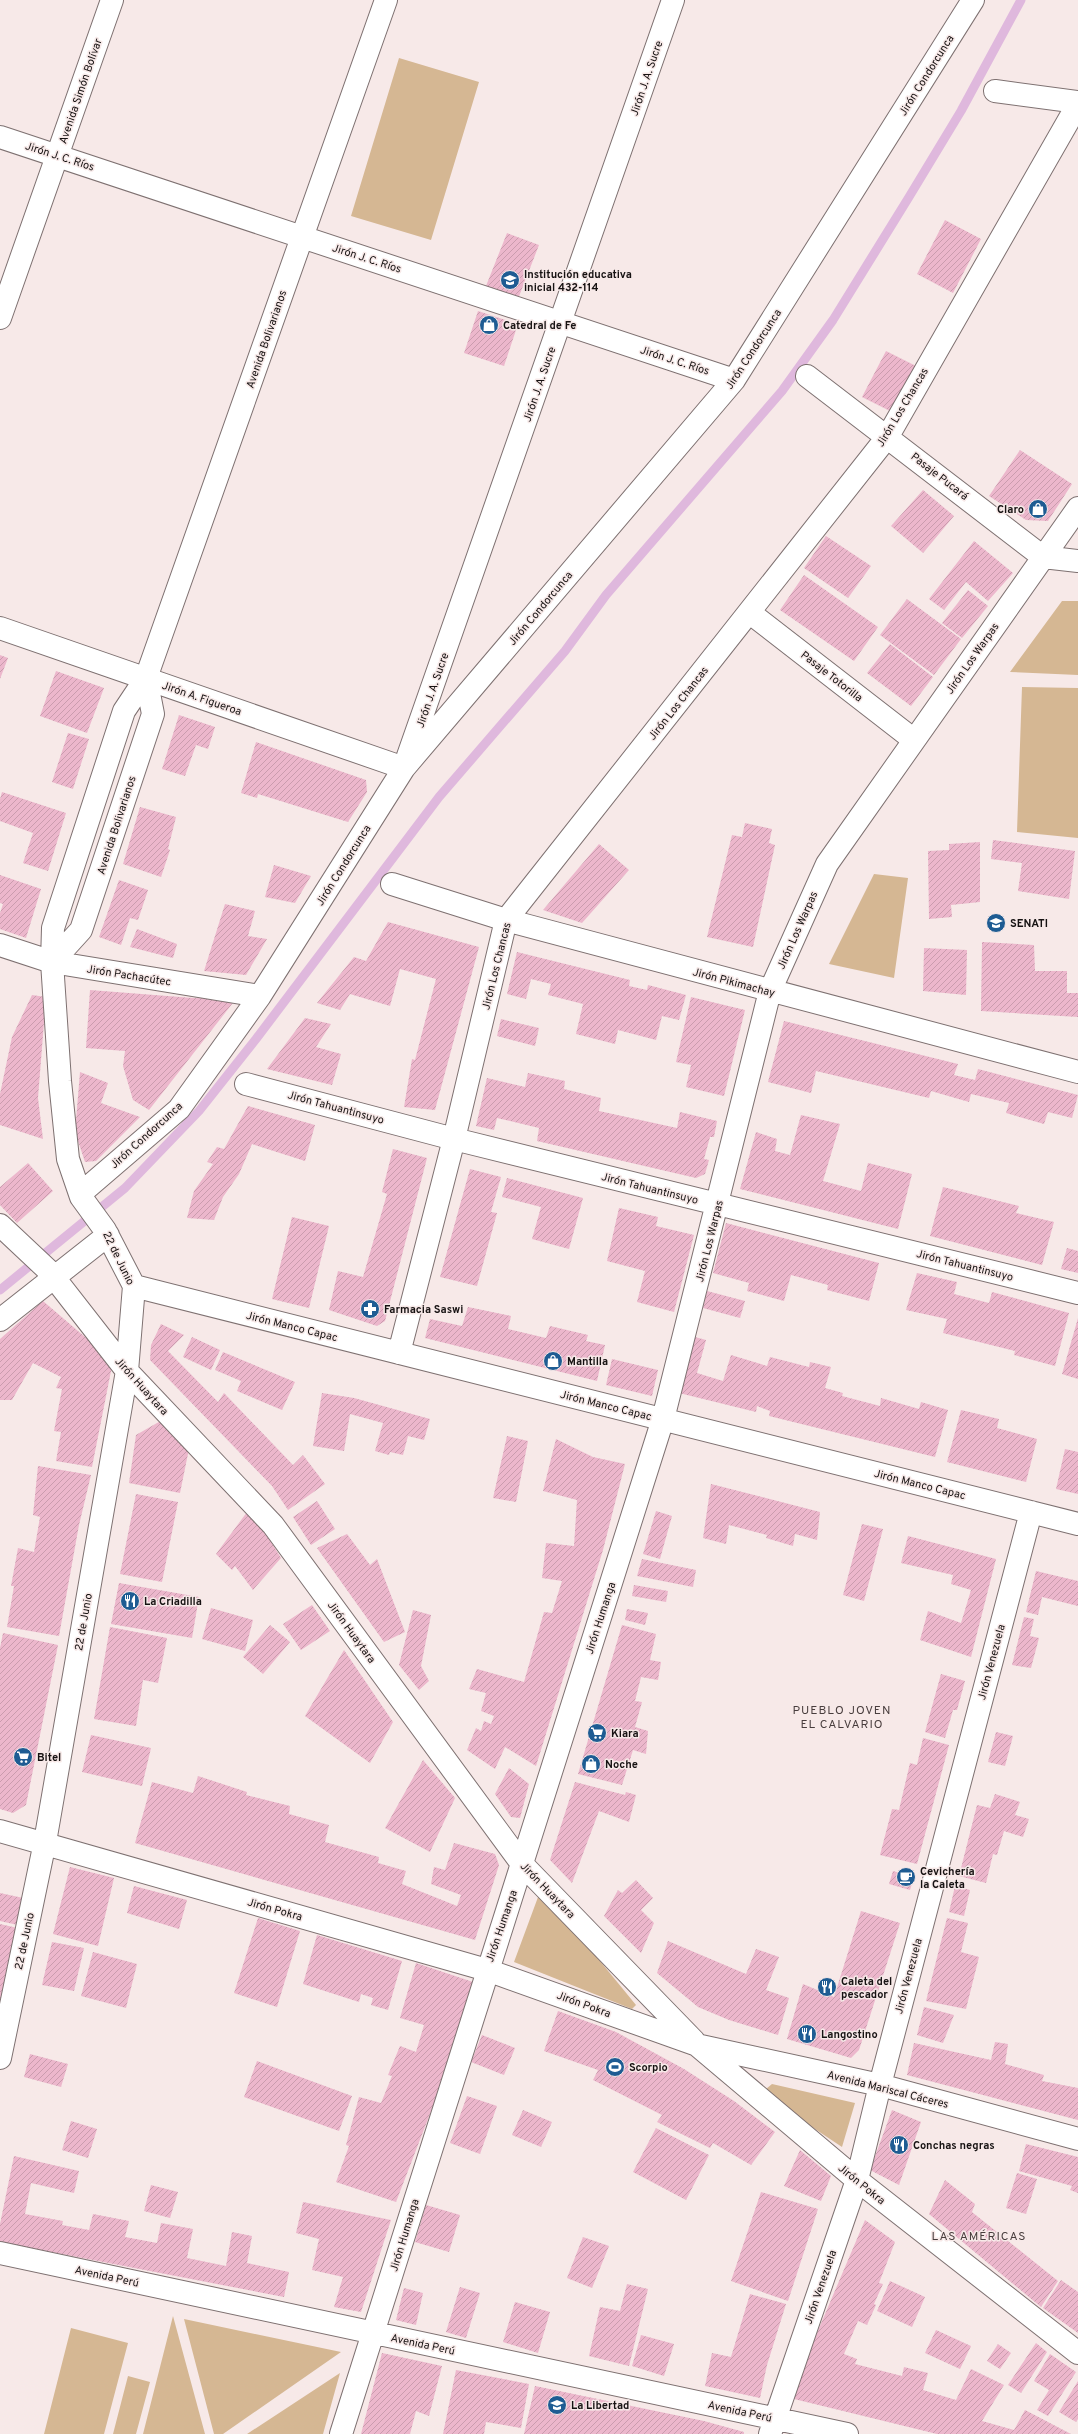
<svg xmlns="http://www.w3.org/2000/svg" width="1078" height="2434" font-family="Overpass,sans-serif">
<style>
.green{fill:#d5b793}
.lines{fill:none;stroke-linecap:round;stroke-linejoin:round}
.stream{stroke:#dfb8dd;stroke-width:9}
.building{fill:url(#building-hatch)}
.street-casing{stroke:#7e7171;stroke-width:24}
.street{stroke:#fff;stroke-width:22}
.labels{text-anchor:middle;stroke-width:3;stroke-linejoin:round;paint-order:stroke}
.street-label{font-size:11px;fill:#161212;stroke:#f7e9e8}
.poi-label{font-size:11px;font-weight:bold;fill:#161212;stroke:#f7e9e8;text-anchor:start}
.neighbourhood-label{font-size:12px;letter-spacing:1px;fill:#483d3d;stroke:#f7e9e8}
</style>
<defs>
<pattern id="building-hatch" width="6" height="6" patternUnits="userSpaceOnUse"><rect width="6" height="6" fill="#ecb7cc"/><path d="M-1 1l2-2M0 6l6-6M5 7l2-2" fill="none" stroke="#ca9cae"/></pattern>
</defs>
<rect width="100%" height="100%" fill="#f7e9e8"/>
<path class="green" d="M399,58L479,82L431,240L351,216Z
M1062,601H1078V675L1010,672Z
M1022,687L1078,688V838L1017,832Z
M874,874L908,878L894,978L829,964Z
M541,1889L636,2005L632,2009L514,1962Z
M772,2084L855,2103L842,2147L767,2097L766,2089Z
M173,2316L205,2434H143Z
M184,2319L341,2352L223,2434H214Z
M71,2328L128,2343L104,2434H44Z
M340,2373L323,2434H247Z
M128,2376L150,2382L136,2434H113Z"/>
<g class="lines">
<path class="stream" d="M0,1290L125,1188L199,1111L256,1039L439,797L565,651L606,595L782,391L833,320L909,197L961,111L1021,0"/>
</g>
<path class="building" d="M945,220L981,239L953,293L917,274Z
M507,233L539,245L518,299L486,286Z
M478,311L518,324L504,366L464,353Z
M886,351L916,366L892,412L862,397Z
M1020,450L1072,484L1048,521L1026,520L989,496Z
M923,490L954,516L923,553L891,526Z
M826,536L871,566L848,598L804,568Z
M974,541L1013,573L988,601L966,582L944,610L929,599Z
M804,575L878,627L854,661L780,610Z
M968,590L988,606L962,638L942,623Z
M907,599L961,639L934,675L880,635Z
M890,644L933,677L911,706L867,673Z
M0,655L8,658L0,679Z
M56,671L104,688L87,733L40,716Z
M179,715L215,727L208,749L196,745L185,776L162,769Z
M68,733L89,739L73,789L52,782Z
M256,742L366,780L367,792L348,822L258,794L257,798L241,793Z
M2,792L66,813L48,871L23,863L33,833L0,821V799Z
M140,807L176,817L168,849L170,850L161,877L123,864Z
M745,823L772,829L769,843L775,845L753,947L707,937L732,835L742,837Z
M993,840L1075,851L1069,899L1018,891L1022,863L991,859Z
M980,842V902L951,905L952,917L929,919L928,851L949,850V844Z
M599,844L629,870L582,923L543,910Z
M274,865L311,876L295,903L265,897Z
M0,875L41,889L26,938L0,929V913L3,904L0,903Z
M119,880L148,890L138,920L130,918L121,945L99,937Z
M225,904L255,911L248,936L267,939L246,975L204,971Z
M388,922L479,947L435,1110L404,1107L412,1059L415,1060L436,979L400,969L390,1006L350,994L340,1010L317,1003L354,957L366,961Z
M137,929L177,944L173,958L130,947Z
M982,942L1034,945L1035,971H1067V993H1078V1017L981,1011Z
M924,948L967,950L966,995L923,991Z
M517,952L630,980L629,986L647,990L648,985L686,995L679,1020L662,1016L656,1040L618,1030L615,1044L576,1034L583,1004L548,995L551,984L531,979L526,999L507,994Z
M90,990L193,998L236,999L149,1110L133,1100L123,1066L125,1051L86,1048Z
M32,995L46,997L38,1098L43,1139L0,1125V1094L12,1037Z
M691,997L745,1010L724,1096L686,1087L691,1065L676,1062Z
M305,1018L331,1024L316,1047L341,1054L332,1085L267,1069Z
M501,1019L539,1028L535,1046L497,1036Z
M784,1021L958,1064L954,1075L975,1080L978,1069L1078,1095L1072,1118L1048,1112L1044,1124L1006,1113L1009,1103L971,1094L969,1102L931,1091L929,1098L816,1071L811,1093L768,1082Z
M80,1072L108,1083L101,1103L140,1117L96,1161L85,1162L75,1132Z
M528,1073L565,1081L564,1089L601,1098L599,1111L677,1128L680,1112L717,1121L714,1137H710L704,1159L709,1160L705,1174L696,1178L537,1141L539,1128L497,1118L494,1130L476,1126L487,1078L525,1087Z
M248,1106L315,1125L305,1161L252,1144L239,1174L223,1197L214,1220L187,1218L194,1191L213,1164L207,1162L217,1147L224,1149Z
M801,1115L840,1124L823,1181L861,1191L868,1163L912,1174L898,1229L740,1189L756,1132L777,1139L775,1151L790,1155Z
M393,1149L427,1158L385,1321L377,1326L329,1310L338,1271L363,1277L387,1194L382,1192Z
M28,1163L53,1191L17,1223L0,1205V1187Z
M470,1169L501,1177L491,1212L497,1213L477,1286L440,1277Z
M507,1178L583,1198L569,1249L532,1239L541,1207L502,1197Z
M943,1187L1019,1206L1016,1213L1054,1222L1042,1265L930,1236Z
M619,1208L658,1217L656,1226L694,1235L674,1312L637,1302L645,1271L607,1261Z
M292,1217L329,1226L309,1308L272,1299Z
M726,1223L879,1263L869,1301L827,1290L828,1285L791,1275L784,1301L747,1291L749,1283L713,1273Z
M1067,1248L1078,1251V1273L1061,1269Z
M917,1273L957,1282L954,1294L989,1303L992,1292L1069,1313L1055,1366L1014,1355L1015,1351L943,1333L947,1319L906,1310Z
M707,1291L745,1301L740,1318L703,1308Z
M43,1301L113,1361L92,1467L56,1461L61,1432L54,1431L62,1389L56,1388L61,1377L33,1363L12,1400H0V1339Z
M468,1307L511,1316L508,1329L546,1338L550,1326L588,1335L586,1341L605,1345L597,1381L425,1338L430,1319L462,1326Z
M1078,1318V1379L1062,1374Z
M161,1324L184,1335L168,1351L218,1402L224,1393L293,1465L303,1455L325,1484L288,1510L272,1486L150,1360L151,1345Z
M192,1337L220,1350L211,1370L183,1357Z
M695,1337L706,1340L697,1373L723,1381L731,1355L767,1366L770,1357L809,1367L810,1362L831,1367L825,1388L843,1393L842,1396L880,1406L881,1398L919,1409L921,1402L948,1410L935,1457L769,1416L770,1411L757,1406L756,1412L679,1393Z
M223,1352L295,1382L282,1410L237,1391L241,1381L215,1370Z
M612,1359L658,1370L652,1396L606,1385Z
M322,1393L354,1398L430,1419L424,1440L408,1436L403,1455L390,1452L389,1455L375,1451L383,1423L350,1414L344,1451L313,1446Z
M961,1410L999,1419L997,1428L1037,1439L1026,1482L947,1462Z
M164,1419L190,1444L180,1493L129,1483L136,1435Z
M507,1436L528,1441L516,1502L493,1498Z
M556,1439L593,1457L625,1464L603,1550L536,1766L505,1747L495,1769L467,1750L476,1728L481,1731L484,1721L491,1724L494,1716L481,1711L486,1693L469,1689L477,1669L524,1682L544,1612L552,1613L562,1581L542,1578L546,1543L574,1546L577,1500L543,1491Z
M1065,1449L1078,1452V1494L1056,1489Z
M38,1466L91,1475L79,1525L59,1636L7,1627L14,1586H11L18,1548L34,1552L40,1517L33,1515Z
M711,1484L820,1512L817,1540L795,1534L793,1546L766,1538L767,1535L729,1525L726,1544L703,1538Z
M136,1494L178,1502L162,1582L120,1574Z
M317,1501L335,1529L311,1545L293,1517Z
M250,1508L281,1558L253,1590L235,1566L232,1570L216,1554Z
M656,1511L672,1516L660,1559L643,1554Z
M862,1524L883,1529L864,1601L843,1595Z
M347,1534L370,1565L377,1559L405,1632L384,1642L317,1548Z
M908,1536L996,1559L971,1657L920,1640L928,1611L961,1623L971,1590L951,1584L953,1575L901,1563Z
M642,1559L696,1570L693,1587L637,1576Z
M1036,1571L1078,1581V1606L1042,1597L1038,1615L1026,1612Z
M119,1583L199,1597L192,1638L111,1624Z
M634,1585L668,1591L666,1602L632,1596Z
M312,1605L330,1631L301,1650L283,1624Z
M211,1608L253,1620L245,1651L202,1639Z
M627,1609L648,1613L645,1625L625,1620Z
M413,1610L431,1615L421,1666L429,1681L419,1690L399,1665Z
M1024,1617L1034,1619L1030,1636L1039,1638L1031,1668L1012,1665Z
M270,1625L290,1642L263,1674L243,1657Z
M622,1625L656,1634L650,1660L661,1662L658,1680L641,1677L635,1701L642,1702L635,1727L648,1731L646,1754L633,1750L622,1785L578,1774Z
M110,1627L167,1638L158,1683L143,1680L136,1726L94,1719Z
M3,1633L58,1645L26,1805L13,1813L0,1809V1648Z
M344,1650L393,1722L370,1763L305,1716Z
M941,1674L965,1681L957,1710H953L945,1738L925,1732Z
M996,1732L1013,1736L1005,1766L988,1762Z
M91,1735L151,1748L142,1786L82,1772Z
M923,1738L949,1745L917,1864L880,1855L892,1809L899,1810L910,1763L917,1765Z
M423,1760L455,1798L430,1852L385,1828Z
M509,1768L529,1784L520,1818L511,1817L495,1794Z
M198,1776L247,1792L246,1795L290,1806L289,1814L329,1825L325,1842L379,1857L378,1863L406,1871L402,1884L457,1906L461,1895L431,1884L434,1867L445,1870L454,1843L495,1854L499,1865L475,1940L135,1843L152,1782L193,1793Z
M575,1782L625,1795L626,1792L636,1795L629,1822L599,1811L572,1883L550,1860Z
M995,1794L1020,1802L1015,1815L1029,1819L1023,1837L1004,1831L997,1855L993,1854L986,1883L959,1876L977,1805L990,1808Z
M70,1867L114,1878L98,1946L53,1934Z
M893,1871L914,1877L910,1890L889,1884Z
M636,1880L653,1898L641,1910L654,1923L641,1953L604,1916L618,1890L622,1893Z
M134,1886L187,1900L179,1929L127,1913Z
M955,1886L970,1890L964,1916L949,1912Z
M0,1893L28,1899L22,1926L0,1921Z
M861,1911L900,1923L859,2050L851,2058L787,2039L803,1984L834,1997Z
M258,1918L300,1931L277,2007L234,1993Z
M947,1918L968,1923L961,1952L979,1957L966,2009L926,2001Z
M0,1924L22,1929L0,2019Z
M317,1935L402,1961L388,2010L371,2005L373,1998L361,1994L359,2002L303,1984Z
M668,1941L746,1974L756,1949L779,1957L766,1990L789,1998L778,2035L729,2020L698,2007L657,1973Z
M52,1942L84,1948L74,1991L42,1985Z
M93,1952L137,1964L126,2008L81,1996Z
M416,1963L476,1983L438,2093L396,2202L336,2182L349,2146L346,2145L359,2097L381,2103L392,2076L388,2075L400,2046L416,2052L424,2025L400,2018Z
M924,2007L954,2015L943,2043L917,2035Z
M558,2011L616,2032L684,2069L734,2101L775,2132L751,2165L713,2143L710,2148L657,2122L662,2115L593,2080L598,2070L544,2051Z
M482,2035L515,2048L504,2075L471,2062Z
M995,2042L1008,2044L1005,2064L1044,2075L1042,2081L1078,2088V2120L907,2075L914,2043L991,2060Z
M30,2054L68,2064L61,2087L24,2077Z
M257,2061L352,2096L339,2131L244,2097Z
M467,2096L497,2106L480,2154L450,2143Z
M523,2110L552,2122L541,2147L512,2135Z
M892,2110L921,2122L899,2185L870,2170Z
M71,2121L97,2129L88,2158L62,2150Z
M656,2128L709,2155L686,2200L633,2172Z
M1026,2144L1078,2157V2193L1070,2190L1072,2186L1019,2171Z
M800,2150L831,2176L821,2201L784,2186Z
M14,2156L79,2171L74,2193L31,2183L25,2214L63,2221L62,2225L89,2230L93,2214L129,2221L125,2237L157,2243L161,2223L193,2229L187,2258L226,2266L232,2232L252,2236L247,2263L289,2272L284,2297L0,2242V2224Z
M1017,2173L1037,2179L1026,2214L1006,2208Z
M945,2180L975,2204L972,2212L1058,2281L1041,2307L929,2214Z
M151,2185L178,2192L170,2218L144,2211Z
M761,2192L818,2209L788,2301L731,2281Z
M303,2202L391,2220L361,2312L334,2307L343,2277L312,2270L319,2239L296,2233Z
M426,2205L460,2215L449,2252L415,2242Z
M865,2220L895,2242L879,2283L883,2284L874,2304L876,2305L867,2325L858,2321L844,2354L857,2359L855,2364L902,2376L904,2367L928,2373L923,2390L956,2400L971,2369L1004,2385L982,2421L1014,2430L1025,2410L1071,2434H937L794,2399L814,2340Z
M583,2237L609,2246L592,2288L567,2278Z
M1061,2280L1078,2292V2333L1043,2308Z
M890,2281L925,2297L912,2327L877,2311Z
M627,2284L648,2289L629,2366L589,2356L600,2307L620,2311Z
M460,2287L480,2293L466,2338L446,2332Z
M404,2288L423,2293L416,2325L396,2320Z
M750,2294L786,2304L767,2365L760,2398L705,2386L712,2353L731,2357Z
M515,2302L550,2312L538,2353L503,2342Z
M936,2330L971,2346L960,2369L925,2353Z
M641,2335L674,2344L664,2376L632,2366Z
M1036,2343L1047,2352L1021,2393L1008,2385Z
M998,2344L1011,2353L1000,2369L987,2361Z
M382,2353L442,2366L429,2416L416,2411L410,2434H361Z
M1050,2354L1076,2372L1048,2416L1037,2410L1049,2390L1034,2381Z
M456,2370L529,2384L521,2428L486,2422L484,2434H443Z
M1078,2381V2419L1076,2422L1059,2412Z
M535,2386L704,2421L744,2432V2434H524Z"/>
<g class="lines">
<g class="street-casing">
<path id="street" d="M995,91L1078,102
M0,137L734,380
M0,318L112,0
M807,376L1043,557L1078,561
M749,612L914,740
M0,628L404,768
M408,756L673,0
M392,884L506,920L1078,1072
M0,945L52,962L260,996
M52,962L81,930L153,714L146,678
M246,1084L454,1139L1078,1293
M80,1194L179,1109L260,996L404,768L734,380L973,0
M0,1225L49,1271L127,1371L273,1525L522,1864L694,2041
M134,1286L1078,1524
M0,1320L108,1235
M399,1353L454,1139L506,920L888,436L1078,104
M0,1831L487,1970L697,2045L857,2180L1078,2353
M701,2046L880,2085L1078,2139
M0,2058L45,1842L127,1371L134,1286L105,1230L81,1197L68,1159L60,1081L52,962L53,928L124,711L146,678L386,0
M0,2253L847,2434
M341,2434L663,1419L770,991L827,864L1078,508
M770,2434L857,2180L880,2085L1031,1512"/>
</g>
<use href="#street" class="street"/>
</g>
<defs>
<g id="school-disc" transform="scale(1)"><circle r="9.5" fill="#1e5c93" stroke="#f7e9e8"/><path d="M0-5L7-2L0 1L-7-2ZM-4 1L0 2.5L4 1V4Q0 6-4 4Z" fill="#fff"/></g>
<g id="shop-disc" transform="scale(1)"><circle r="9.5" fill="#1e5c93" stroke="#f7e9e8"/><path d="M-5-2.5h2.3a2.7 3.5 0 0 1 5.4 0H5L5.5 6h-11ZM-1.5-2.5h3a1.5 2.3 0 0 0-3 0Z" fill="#fff"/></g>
<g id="pharmacy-disc" transform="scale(1)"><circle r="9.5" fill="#1e5c93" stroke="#f7e9e8"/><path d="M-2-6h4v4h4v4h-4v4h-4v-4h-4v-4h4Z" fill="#fff"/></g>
<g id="restaurant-disc" transform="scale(1)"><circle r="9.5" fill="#1e5c93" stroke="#f7e9e8"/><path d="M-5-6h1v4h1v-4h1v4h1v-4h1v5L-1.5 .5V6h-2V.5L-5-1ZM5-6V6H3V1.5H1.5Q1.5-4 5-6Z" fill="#fff"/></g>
<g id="supermarket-disc" transform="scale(1)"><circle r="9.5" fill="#1e5c93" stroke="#f7e9e8"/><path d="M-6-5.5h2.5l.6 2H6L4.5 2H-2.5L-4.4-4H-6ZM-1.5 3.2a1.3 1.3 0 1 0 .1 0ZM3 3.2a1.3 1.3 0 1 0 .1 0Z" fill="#fff"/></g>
<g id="cafe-disc" transform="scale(1)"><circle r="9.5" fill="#1e5c93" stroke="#f7e9e8"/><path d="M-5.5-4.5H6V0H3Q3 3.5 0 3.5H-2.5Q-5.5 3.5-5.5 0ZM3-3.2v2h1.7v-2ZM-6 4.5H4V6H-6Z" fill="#fff"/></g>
<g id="stadium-disc" transform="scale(1)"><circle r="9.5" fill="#1e5c93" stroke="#f7e9e8"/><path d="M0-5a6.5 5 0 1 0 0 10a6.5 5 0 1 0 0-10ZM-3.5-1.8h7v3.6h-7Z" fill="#fff"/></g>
</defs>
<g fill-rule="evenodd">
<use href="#school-disc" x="510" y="280"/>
<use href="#shop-disc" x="489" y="325"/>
<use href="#shop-disc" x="1038" y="509"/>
<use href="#school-disc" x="996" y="923"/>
<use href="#pharmacy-disc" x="370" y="1309"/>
<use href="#shop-disc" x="553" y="1361"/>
<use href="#restaurant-disc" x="130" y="1601"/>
<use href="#supermarket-disc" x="597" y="1733"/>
<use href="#supermarket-disc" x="23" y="1757"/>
<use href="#shop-disc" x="591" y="1764"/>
<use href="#cafe-disc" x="906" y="1877"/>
<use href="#restaurant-disc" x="827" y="1987"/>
<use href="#restaurant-disc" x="807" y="2034"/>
<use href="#stadium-disc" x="615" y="2067"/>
<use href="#restaurant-disc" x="899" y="2145"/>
<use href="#school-disc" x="557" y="2405"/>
</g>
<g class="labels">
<g class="street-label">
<text transform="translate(926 75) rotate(-58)" y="4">Jirón Condorcunca</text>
<text transform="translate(646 78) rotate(-71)" y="4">Jirón J. A. Sucre</text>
<text transform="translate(80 91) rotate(-71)" y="4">Avenida Simón Bolívar</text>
<text transform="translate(60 156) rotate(18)" y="4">Jirón J. C. Ríos</text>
<text transform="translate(367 258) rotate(18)" y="4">Jirón J. C. Ríos</text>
<text transform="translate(266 339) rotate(-71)" y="4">Avenida Bolivarianos</text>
<text transform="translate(753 349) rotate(-57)" y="4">Jirón Condorcunca</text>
<text transform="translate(675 360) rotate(18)" y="4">Jirón J. C. Ríos</text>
<text transform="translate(539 384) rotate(-71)" y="4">Jirón J. A. Sucre</text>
<text transform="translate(902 407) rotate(-59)" y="4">Jirón Los Chancas</text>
<text transform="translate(940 476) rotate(38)" y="4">Pasaje Pucará</text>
<text transform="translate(540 608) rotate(-50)" y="4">Jirón Condorcunca</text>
<text transform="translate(972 658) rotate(-55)" y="4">Jirón Los Warpas</text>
<text transform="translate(832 676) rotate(38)" y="4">Pasaje Totorilla</text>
<text transform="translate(432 690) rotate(-71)" y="4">Jirón J. A. Sucre</text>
<text transform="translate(202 698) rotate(19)" y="4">Jirón A. Figueroa</text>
<text transform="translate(678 703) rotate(-52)" y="4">Jirón Los Chancas</text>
<text transform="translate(116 825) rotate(-72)" y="4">Avenida Bolivarianos</text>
<text transform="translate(343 865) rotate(-58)" y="4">Jirón Condorcunca</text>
<text transform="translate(797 930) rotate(-66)" y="4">Jirón Los Warpas</text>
<text transform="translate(496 966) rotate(-76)" y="4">Jirón Los Chancas</text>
<text transform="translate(129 975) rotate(9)" y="4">Jirón Pachacútec</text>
<text transform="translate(734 982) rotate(15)" y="4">Jirón Pikimachay</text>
<text transform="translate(336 1107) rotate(15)" y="4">Jirón Tahuantinsuyo</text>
<text transform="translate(146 1135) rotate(-42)" y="4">Jirón Condorcunca</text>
<text transform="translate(650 1188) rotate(14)" y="4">Jirón Tahuantinsuyo</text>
<text transform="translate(709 1241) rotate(-76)" y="4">Jirón Los Warpas</text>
<text transform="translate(119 1258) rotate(64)" y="4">22 de Junio</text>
<text transform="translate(965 1265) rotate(14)" y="4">Jirón Tahuantinsuyo</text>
<text transform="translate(292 1326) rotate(14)" y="4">Jirón Manco Capac</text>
<text transform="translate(142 1386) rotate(48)" y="4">Jirón Huaytara</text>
<text transform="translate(606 1405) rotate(14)" y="4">Jirón Manco Capac</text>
<text transform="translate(920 1484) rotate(14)" y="4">Jirón Manco Capac</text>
<text transform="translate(600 1618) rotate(-72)" y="4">Jirón Humanga</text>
<text transform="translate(83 1622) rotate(-80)" y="4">22 de Junio</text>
<text transform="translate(352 1632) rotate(54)" y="4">Jirón Huaytara</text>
<text transform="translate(991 1662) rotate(-75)" y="4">Jirón Venezuela</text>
<text transform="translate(548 1890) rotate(46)" y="4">Jirón Huaytara</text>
<text transform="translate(275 1909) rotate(16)" y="4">Jirón Pokra</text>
<text transform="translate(501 1926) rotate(-71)" y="4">Jirón Humanga</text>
<text transform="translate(24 1941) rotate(-78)" y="4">22 de Junio</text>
<text transform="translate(908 1976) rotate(-75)" y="4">Jirón Venezuela</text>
<text transform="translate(584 2004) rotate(20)" y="4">Jirón Pokra</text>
<text transform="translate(888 2089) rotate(14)" y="4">Avenida Mariscal Cáceres</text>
<text transform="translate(862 2184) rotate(39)" y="4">Jirón Pokra</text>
<text transform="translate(404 2235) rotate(-73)" y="4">Jirón Humanga</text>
<text transform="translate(107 2276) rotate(12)" y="4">Avenida Perú</text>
<text transform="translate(820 2287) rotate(-71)" y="4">Jirón Venezuela</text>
<text transform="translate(423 2344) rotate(12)" y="4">Avenida Perú</text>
<text transform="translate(740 2411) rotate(12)" y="4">Avenida Perú</text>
</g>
<g class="poi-label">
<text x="524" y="278">Institución educativa<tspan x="524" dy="13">inicial 432-114</tspan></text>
<text x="503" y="329">Catedral de Fe</text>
<text x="1024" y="513" text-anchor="end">Claro</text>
<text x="1010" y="927">SENATI</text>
<text x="384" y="1313">Farmacia Saswi</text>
<text x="567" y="1365">Mantilla</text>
<text x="144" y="1605">La Criadilla</text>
<text x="611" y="1737">Kiara</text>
<text x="37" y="1761">Bitel</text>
<text x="605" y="1768">Noche</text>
<text x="920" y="1875">Cevichería<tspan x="920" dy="13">la Caleta</tspan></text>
<text x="841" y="1985">Caleta del<tspan x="841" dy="13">pescador</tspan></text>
<text x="821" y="2038">Langostino</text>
<text x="629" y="2071">Scorpio</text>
<text x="913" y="2149">Conchas negras</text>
<text x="571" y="2409">La Libertad</text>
</g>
<g class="neighbourhood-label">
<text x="842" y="1714">PUEBLO JOVEN<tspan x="842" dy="14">EL CALVARIO</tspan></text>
<text x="979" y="2240">LAS AMÉRICAS</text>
</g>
</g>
</svg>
